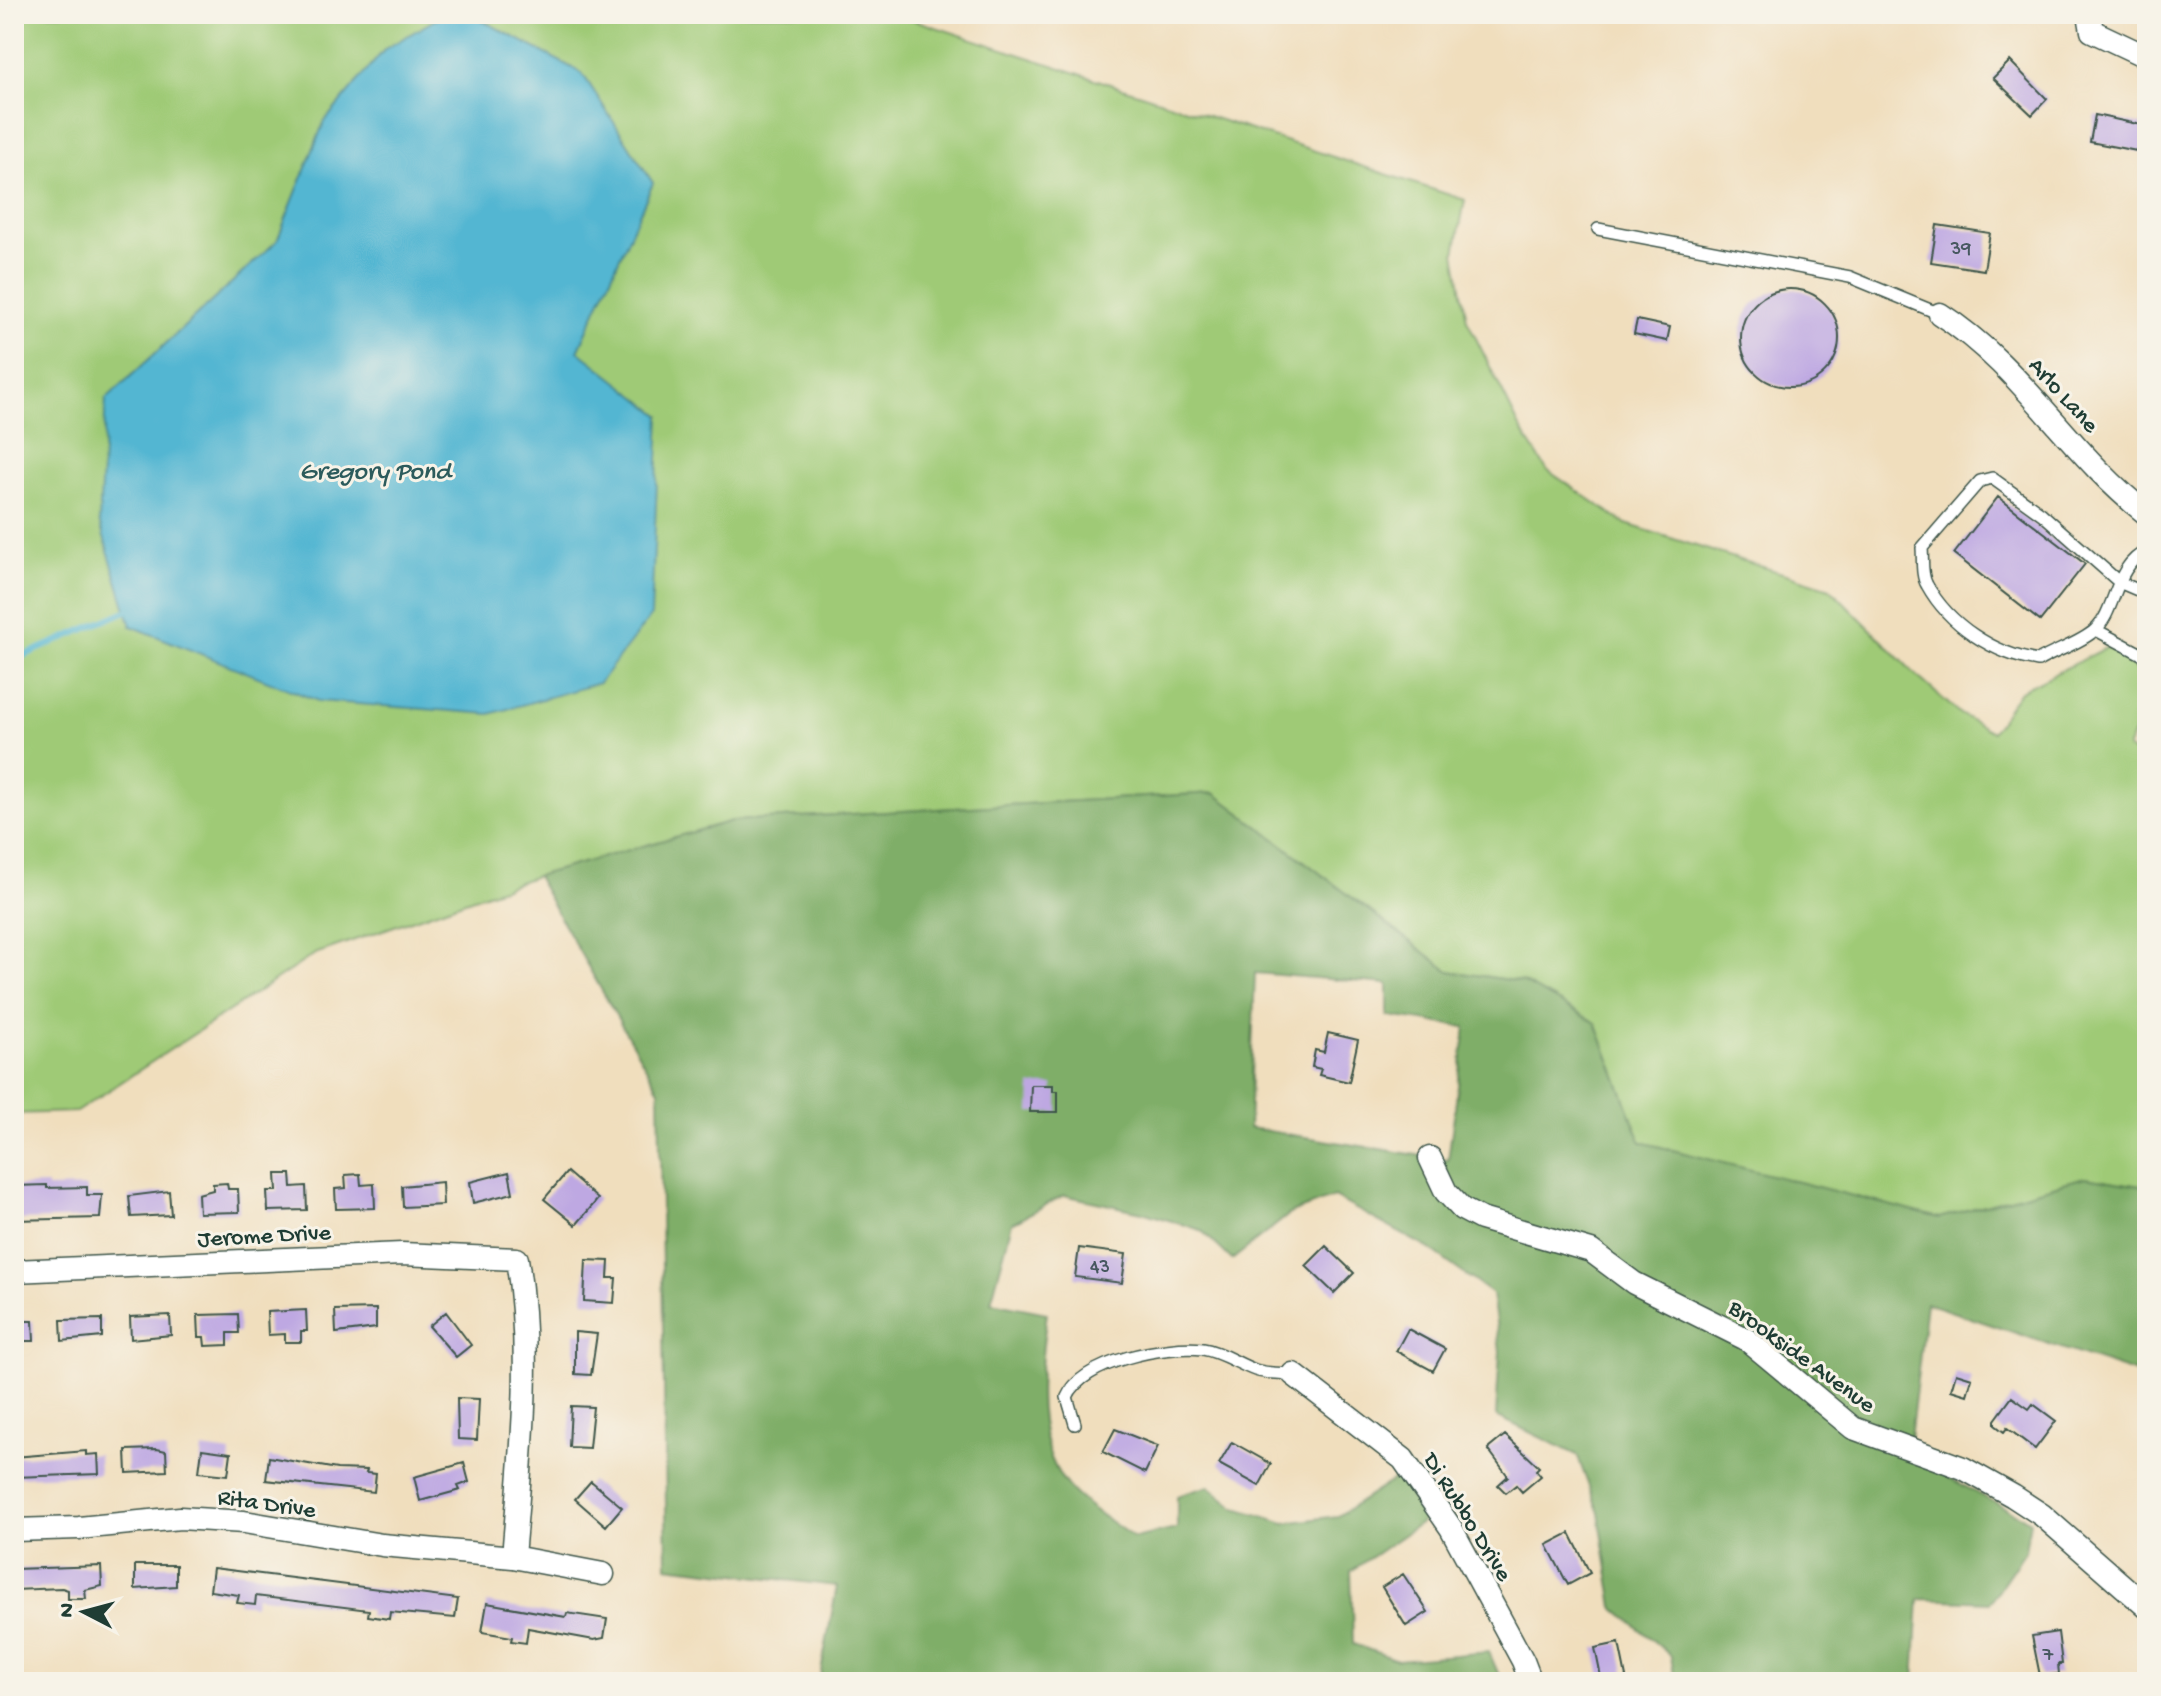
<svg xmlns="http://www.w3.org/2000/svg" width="2161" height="1696" font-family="'Gochi Hand',sans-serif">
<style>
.green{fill:#9fca76;stroke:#5f8455;stroke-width:2}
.forest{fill:#7fae67;stroke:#4f764e;stroke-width:2;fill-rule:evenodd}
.water{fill:#53b6d2;stroke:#397a83;stroke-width:2}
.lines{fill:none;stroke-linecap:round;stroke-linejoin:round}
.stream{stroke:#53b6d2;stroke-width:6}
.building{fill:#bea8e2}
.service-casing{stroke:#3e5549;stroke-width:14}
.minor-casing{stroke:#3e5549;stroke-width:25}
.service{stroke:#fff;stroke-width:11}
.minor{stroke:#fff;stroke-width:22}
.labels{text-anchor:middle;stroke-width:6;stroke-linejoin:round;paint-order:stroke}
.number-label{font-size:20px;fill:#475860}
.street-label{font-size:24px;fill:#1f3d34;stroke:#f7f3e8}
.water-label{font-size:26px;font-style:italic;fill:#2c5b5c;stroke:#f7f3e8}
</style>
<rect width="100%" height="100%" fill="#f7f3e8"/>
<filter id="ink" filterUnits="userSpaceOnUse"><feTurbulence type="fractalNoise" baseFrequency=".0125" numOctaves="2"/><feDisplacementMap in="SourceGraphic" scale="16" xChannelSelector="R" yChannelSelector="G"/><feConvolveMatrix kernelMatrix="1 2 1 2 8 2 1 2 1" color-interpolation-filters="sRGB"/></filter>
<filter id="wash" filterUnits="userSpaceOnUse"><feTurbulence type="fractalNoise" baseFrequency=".006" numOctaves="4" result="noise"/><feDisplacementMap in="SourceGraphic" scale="32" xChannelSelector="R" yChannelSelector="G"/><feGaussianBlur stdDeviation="1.8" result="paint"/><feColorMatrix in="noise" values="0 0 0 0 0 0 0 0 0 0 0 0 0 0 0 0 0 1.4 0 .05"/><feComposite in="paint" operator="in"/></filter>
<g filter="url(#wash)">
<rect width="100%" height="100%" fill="#f0debd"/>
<path class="green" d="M14,14H445L385,49L324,122L277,241L106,399L660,415L577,352L653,183L582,73L470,14H896L1465,200L1455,253L1467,320L1519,426L1547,470L1626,524L1830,588L1918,677L1960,714L1992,732L2020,691L2110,646L2147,680V704L2127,749L2147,759V1187L2085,1177L1939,1218L1641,1142L1596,1023L1522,982L1449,971L1214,793L732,821L536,876L315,954L76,1112L14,1114Z"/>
<path class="forest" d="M1214,793L1449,971L1522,982L1596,1023L1641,1142L1939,1218L2085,1177L2147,1187V1336L2136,1373L1926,1303L1908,1456L2030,1521L2025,1551L1990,1602L1919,1599L1914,1682H1675L1671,1656L1614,1607L1599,1513L1577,1455L1496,1416L1500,1351L1492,1294L1428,1248L1334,1197L1291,1213L1232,1260L1201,1230L1142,1212L1064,1195L1012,1223L991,1302L1047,1313C1039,1369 1029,1451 1075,1494C1093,1511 1115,1524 1134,1538L1177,1529V1496L1209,1486L1236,1508L1285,1523L1338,1516L1398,1477L1425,1520L1351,1571L1353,1644L1398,1660L1489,1652L1502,1682H819L837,1586L667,1566L659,1090L536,876L732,821ZM1255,973L1388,984V1016L1466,1027L1448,1160L1249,1128Z"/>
<path class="water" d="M445,14H470L582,73L653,183L578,351L660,415L651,616L599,683L490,714L318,701L131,626L99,521L106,399L277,241L324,122L385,49Z"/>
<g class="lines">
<path class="stream" d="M14,660L126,611"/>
</g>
<g id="blocks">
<path class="building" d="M2010,61L2047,99L2032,115L1993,78Z
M2095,115L2147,126L2142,152L2090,142Z
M1937,225L1990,233L1984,270L1931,262Z
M1741 338a49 49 0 1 1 98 0a49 49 0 1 1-98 0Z
M1637,320L1670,327L1667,341L1634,334Z
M1998,497L2085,564L2040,621L1954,554Z
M1328,1033L1358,1040L1349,1082L1319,1075L1321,1069L1312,1067L1315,1050L1324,1052Z
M1031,1085H1053V1091H1058V1112H1030Z
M509,1172L513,1193L473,1203L470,1182Z
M567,1172L598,1199L576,1225L544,1199Z
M276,1174H291L292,1187L306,1186L307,1210L268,1211L267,1191H277Z
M360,1174L361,1185L374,1184L375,1208L336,1209L335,1189L346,1188L345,1175Z
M442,1182L443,1205L403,1207L402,1186Z
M227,1183L228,1189H238L239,1212L199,1213L198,1194L213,1190V1184Z
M47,1185V1188L87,1187V1195H102L100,1218L14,1220V1186Z
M169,1191L171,1215L131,1217L129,1196Z
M1326,1246L1354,1273L1334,1293L1306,1266Z
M1079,1248L1126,1254L1122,1283L1075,1277Z
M586,1260L609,1261L608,1278H616L614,1303L584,1301Z
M376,1309V1328L336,1333L335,1310Z
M306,1310L307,1331H301V1342H285V1334L268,1335L267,1312Z
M446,1312L471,1345L456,1357L429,1326Z
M238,1314L239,1333H228V1345L205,1346L204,1337H199L198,1315Z
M170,1315L171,1335L131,1339L130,1317Z
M102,1319V1337L62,1341L61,1320Z
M14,1321H33L34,1341H14Z
M1408,1329L1445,1349L1433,1371L1396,1351Z
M575,1332L597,1334L591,1375L575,1374Z
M1956,1373L1972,1378L1967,1395L1951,1390Z
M2012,1397L2029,1409L2033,1404L2056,1421L2035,1449L2007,1428L2004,1432L1995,1425V1420Z
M457,1398L479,1399L477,1440L458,1439Z
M571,1406L593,1407L589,1448L569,1447Z
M1115,1429L1158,1446L1145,1473L1103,1452Z
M1505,1435L1539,1467L1536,1470L1541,1476L1522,1492L1516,1485L1506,1493L1498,1485L1508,1476L1488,1449Z
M1232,1442L1271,1464L1259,1486L1219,1464Z
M157,1449L166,1451L167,1471L127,1473L126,1450Z
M202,1449L231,1453L228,1475L199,1472Z
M86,1451V1455L98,1454L99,1474L14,1477V1457Z
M269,1457L337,1469L367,1470L366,1473L376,1474L374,1492L266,1480Z
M464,1463L469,1482L458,1486L460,1490L420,1501L414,1477Z
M591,1481L622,1507L606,1526L575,1499Z
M1570,1533L1590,1573L1568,1585L1547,1545Z
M135,1565H176V1586L135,1589Z
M101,1566L102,1586L85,1590L86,1599H68V1590L62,1588L14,1590V1569Z
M213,1568L458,1599L455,1618L390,1612L389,1619L368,1616L369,1610L256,1596L255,1605L237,1603L239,1595L210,1591Z
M1403,1574L1428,1612L1406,1626L1382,1587Z
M487,1603L566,1617L567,1613L607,1619L604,1638L594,1640L528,1628L526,1643L511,1641L512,1637L482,1632Z
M2058,1632L2062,1664H2058L2059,1674L2040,1676L2032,1636Z
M1619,1643L1627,1682H1602L1595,1648Z"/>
</g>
</g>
<g filter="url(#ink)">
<use href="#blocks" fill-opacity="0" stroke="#3e5549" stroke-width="2"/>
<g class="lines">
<g class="service-casing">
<path id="service" d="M1598,229L1850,277L1940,314
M2147,551C2114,565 2117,610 2095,630C2081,643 2054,651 2038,661C1994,654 1949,625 1927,585C1921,576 1923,559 1922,548L1980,481L1992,478L2042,514L2119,582L2147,594
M2096,630L2147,657
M1075,1424L1067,1397C1083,1360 1166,1345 1203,1349C1222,1352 1238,1364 1255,1370C1267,1374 1281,1373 1293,1374"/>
</g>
<g class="minor-casing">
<path id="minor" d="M2089,14L2092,31L2147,57
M1940,314C2022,366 2070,455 2147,514
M1430,1158L1446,1192L1462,1209L1481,1219L1591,1251L1634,1283L1746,1339L1853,1428L1963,1468L2013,1496L2042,1515L2147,1607
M14,1271L402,1254L517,1259C533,1357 521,1459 513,1557
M1293,1374L1403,1459L1451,1528L1523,1661L1531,1682
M14,1530L79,1528L180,1518L244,1522L382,1545L513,1557L603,1574"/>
</g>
<use href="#service" class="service"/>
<use href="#minor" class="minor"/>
</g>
</g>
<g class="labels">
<g class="number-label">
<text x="1961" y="254">39</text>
<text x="1100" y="1272">43</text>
<text x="2048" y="1660">7</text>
</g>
<g class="street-label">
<text transform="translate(2065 394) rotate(48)" y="8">Arlo Lane</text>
<text transform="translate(264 1234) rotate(-3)" y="8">Jerome Drive</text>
<text transform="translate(1803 1355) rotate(36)" y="8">Brookside Avenue</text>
<text transform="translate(267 1502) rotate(8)" y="8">Rita Drive</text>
<text transform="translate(1469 1516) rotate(58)" y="8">Di Rubbo Drive</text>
</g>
<g class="water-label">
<text x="375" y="478">Gregory Pond</text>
</g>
</g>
<rect width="2161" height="1696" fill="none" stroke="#f7f3e8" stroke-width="48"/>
<g transform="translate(84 1612) rotate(276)" stroke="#f7f3e8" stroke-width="6" paint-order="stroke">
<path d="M0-6L14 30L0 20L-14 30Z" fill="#1f3d34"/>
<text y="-12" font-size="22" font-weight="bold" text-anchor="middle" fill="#1f3d34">N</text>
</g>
</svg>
